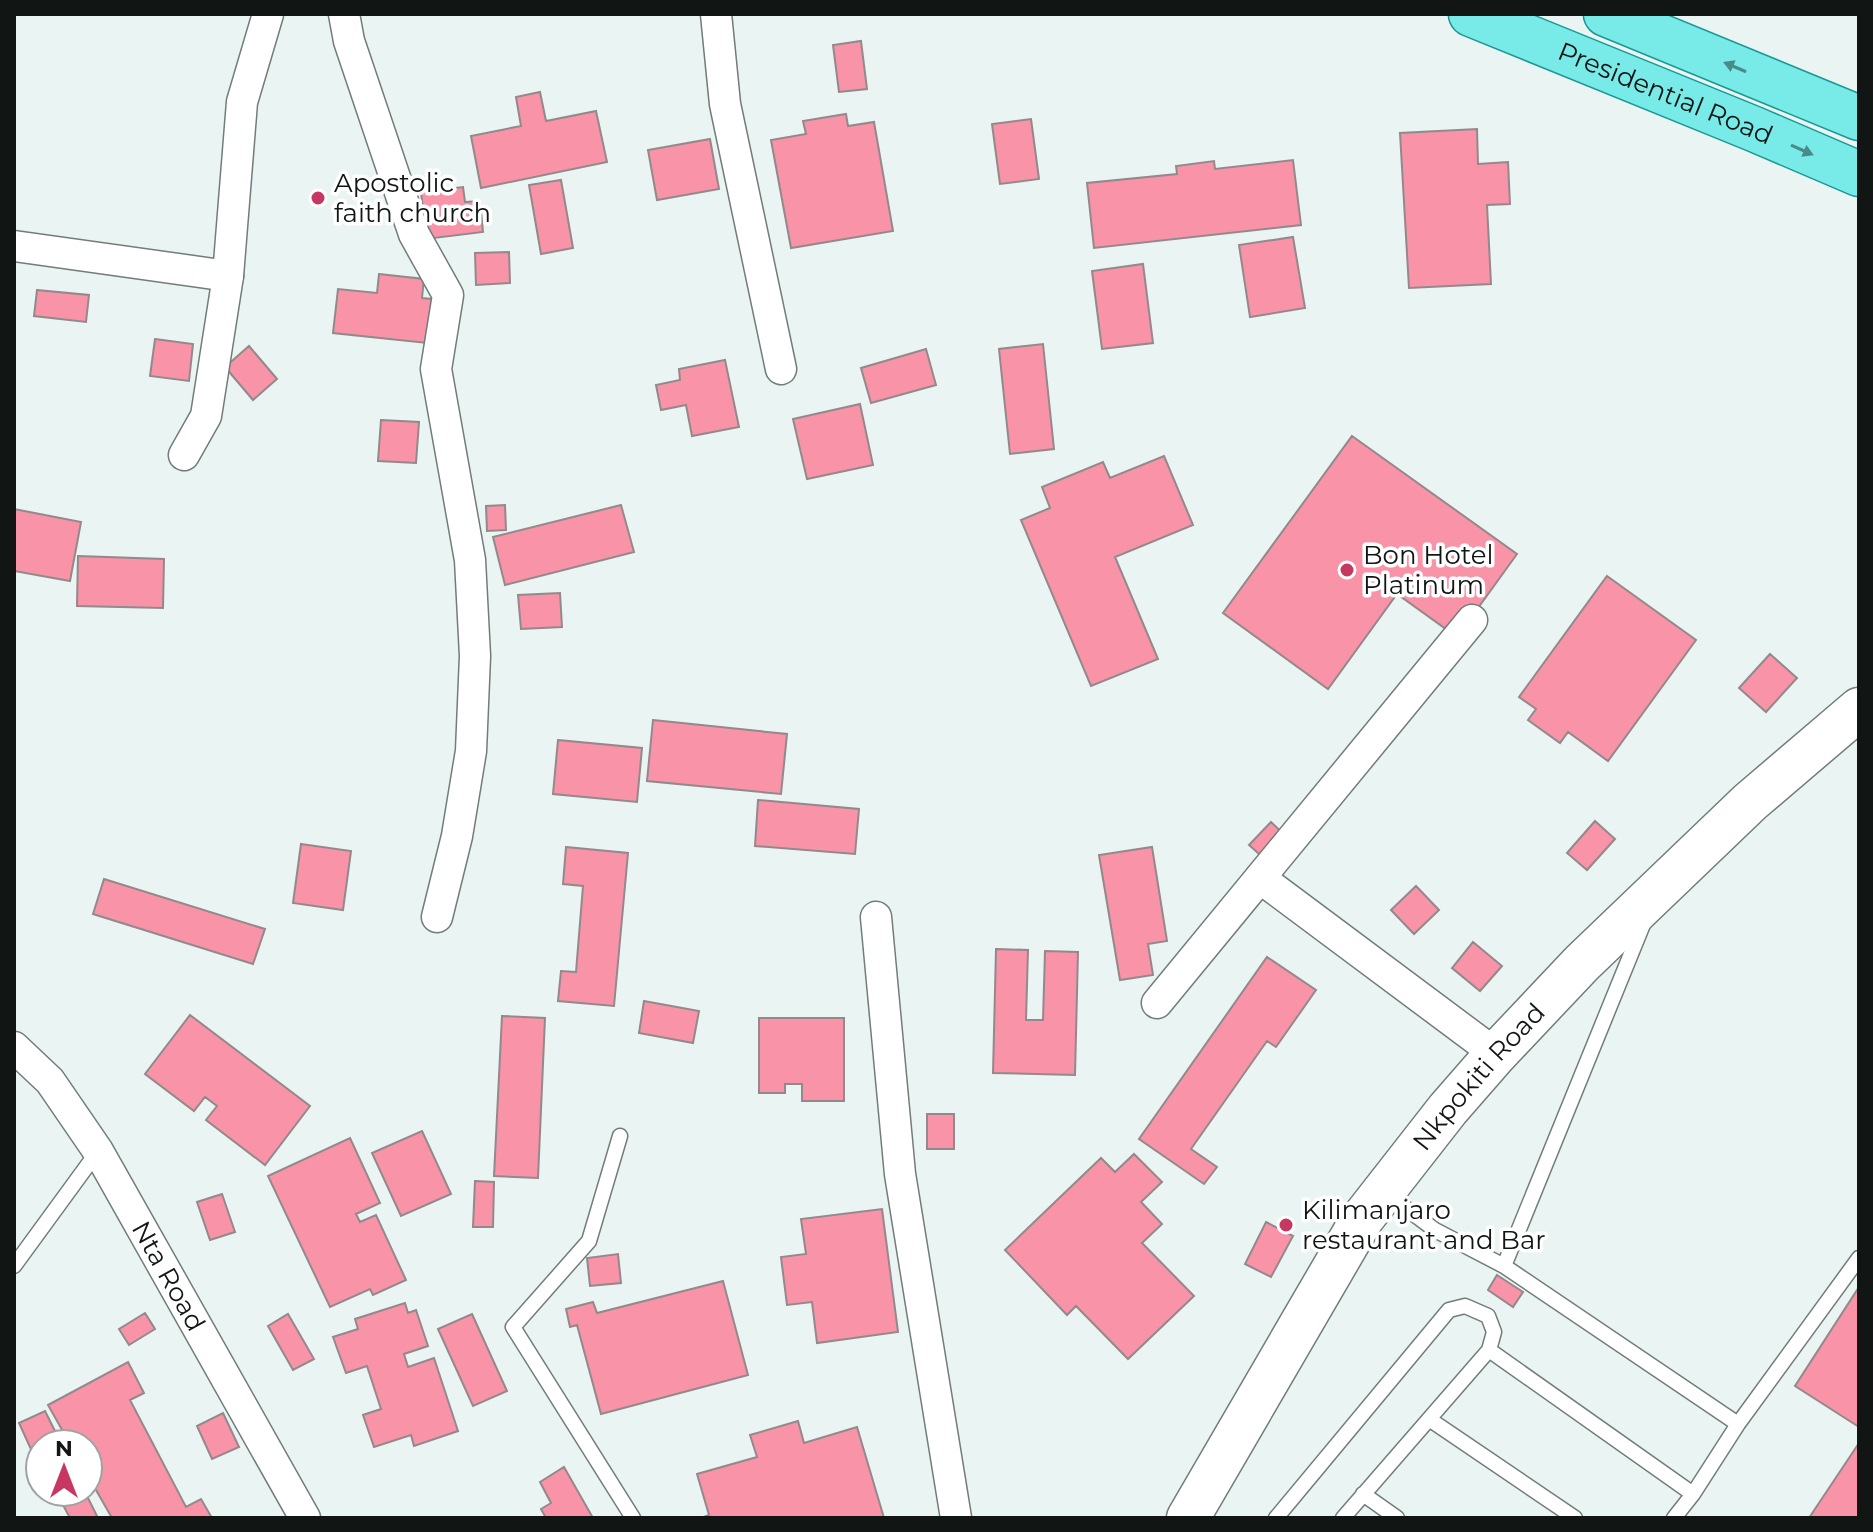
<svg xmlns="http://www.w3.org/2000/svg" width="1873" height="1532" font-family="Montserrat,sans-serif">
<style>
.building{fill:#f993a7;stroke:#93898b;stroke-width:2}
.lines{fill:none;stroke-linecap:round;stroke-linejoin:round}
.lane-casing{stroke:#727c7b;stroke-width:17}
.street-casing{stroke:#727c7b;stroke-width:33}
.secondary-casing{stroke:#727c7b;stroke-width:45}
.primary-casing{stroke:#199894;stroke-width:47}
.lane{stroke:#fff;stroke-width:14}
.street{stroke:#fff;stroke-width:30}
.secondary{stroke:#fff;stroke-width:42}
.primary{stroke:#78ebe8;stroke-width:44}
.oneway{fill:#4a8b89}
.poi-dot{fill:#c63862;stroke:#fff;stroke-width:3}
.labels{text-anchor:middle;stroke-width:7;stroke-linejoin:round;paint-order:stroke}
.street-label{font-size:26px;fill:#111514;stroke:#fff}
.poi-label{font-size:26px;fill:#111514;stroke:#fff;text-anchor:start}
</style>
<rect width="100%" height="100%" fill="#e9f4f3"/>
<path class="building" d="M861,41L867,89L839,92L833,45Z
M540,92L546,121L596,111L607,162L481,188L471,136L521,126L516,97Z
M846,114L848,126L874,122L893,231L791,248L771,140L806,134L803,121Z
M1031,119L1039,179L1000,184L992,124Z
M1477,129L1478,164L1508,162L1510,204L1487,205L1491,284L1409,288L1400,133Z
M710,139L719,189L657,200L648,150Z
M1293,160L1301,225L1094,248L1087,183L1177,174L1176,166L1214,161L1215,169Z
M561,180L573,248L541,254L529,185Z
M463,187L465,202L480,201L483,232L426,239L421,192Z
M1293,237L1305,308L1250,317L1239,245Z
M509,252L510,283L476,285L475,253Z
M1143,264L1153,343L1102,349L1092,271Z
M379,274L424,279L422,298L432,299L427,343L333,333L338,289L377,293Z
M37,290L89,295L86,322L34,316Z
M155,339L193,344L189,381L150,376Z
M1043,344L1054,449L1010,454L999,349Z
M249,346L277,379L253,400L225,367Z
M926,349L936,385L871,403L861,368Z
M725,360L739,427L692,436L686,405L661,410L656,385L680,380L679,369Z
M860,404L873,465L807,479L793,419Z
M381,420L419,422L416,463L378,461Z
M1352,436L1517,554L1457,637L1397,594L1328,689L1223,613Z
M1164,456L1193,525L1115,557L1158,659L1091,686L1021,520L1050,508L1042,487L1103,462L1110,478Z
M505,505L506,530L487,531L486,506Z
M621,505L634,552L505,585L493,537Z
M14,509L81,522L70,581L14,571Z
M78,556L164,559L163,608L77,606Z
M1607,576L1696,640L1608,761L1568,732L1560,743L1528,720L1536,709L1519,697Z
M560,593L562,627L521,629L518,595Z
M1770,654L1797,678L1766,712L1739,688Z
M653,720L787,734L781,794L647,781Z
M558,740L642,748L637,802L553,794Z
M758,800L859,809L855,854L755,846Z
M1595,821L1615,839L1587,870L1567,853Z
M1271,822L1289,839L1268,862L1249,845Z
M301,844L351,851L343,910L293,903Z
M566,847L628,853L614,1006L558,1001L561,971L576,972L583,886L563,884Z
M1152,847L1167,941L1148,944L1153,975L1120,980L1099,855Z
M104,879L265,929L253,964L93,914Z
M1416,886L1439,910L1414,934L1391,910Z
M1473,942L1502,966L1480,991L1452,968Z
M996,949L1028,950L1026,1020H1043L1045,951L1078,952L1075,1075L993,1073Z
M1267,957L1316,990L1276,1047L1267,1041L1191,1149L1217,1167L1204,1184L1139,1139Z
M644,1001L699,1011L693,1043L639,1033Z
M190,1015L310,1106L265,1165L206,1120L217,1106L205,1097L194,1111L145,1074Z
M502,1016L545,1018L538,1178L494,1176Z
M759,1018H844V1101H802V1084H785V1093H759Z
M927,1114H954V1149H927Z
M422,1131L451,1194L401,1216L372,1153Z
M350,1138L380,1203L356,1214L360,1222L376,1215L406,1280L373,1295L370,1289L330,1307L268,1176Z
M1134,1154L1162,1182L1141,1202L1162,1224L1142,1243L1194,1296L1128,1359L1076,1306L1067,1315L1005,1250L1101,1158L1115,1172Z
M475,1181L494,1182L493,1227H473Z
M222,1194L235,1232L210,1240L197,1202Z
M882,1209L898,1332L817,1343L812,1302L787,1305L781,1257L806,1254L801,1219Z
M1266,1222L1293,1236L1271,1277L1245,1264Z
M618,1254L621,1283L590,1286L587,1258Z
M1497,1275L1523,1292L1513,1307L1488,1290Z
M723,1281L748,1375L601,1414L577,1325L570,1327L566,1309L593,1302L597,1313Z
M1859,1287V1427L1795,1386Z
M405,1303L408,1313L416,1310L428,1346L404,1354L408,1367L434,1358L458,1431L414,1446L411,1435L374,1447L363,1415L381,1409L367,1366L346,1373L333,1337L358,1329L355,1319Z
M145,1313L155,1329L129,1345L119,1329Z
M288,1314L314,1359L293,1370L268,1326Z
M472,1314L507,1391L473,1406L438,1329Z
M128,1362L144,1393L130,1400L186,1507L201,1499L212,1518H112L88,1476V1444H70L48,1405Z
M45,1411L61,1443L40,1444V1453L34,1456L19,1423Z
M223,1413L239,1447L212,1459L197,1426Z
M798,1421L804,1443L857,1427L884,1518H701L709,1515L697,1474L757,1457L750,1435Z
M1859,1443V1518H1809Z
M564,1467L593,1518H546L541,1509L551,1503L540,1482Z
M56,1492H85L98,1518H70Z"/>
<g class="lines">
<g class="lane-casing">
<path id="lane" d="M620,1136L589,1241L513,1327L633,1518
M1387,1194L1435,1230L1504,1266L1738,1424
M14,1266L98,1151
M1504,1266L1644,922
M1489,1350L1693,1494
M1429,1419L1575,1518
M1363,1494L1397,1518
M1276,1518L1449,1310L1465,1306L1488,1316L1494,1332L1489,1350L1343,1518
M1674,1518L1693,1494L1738,1424L1859,1258"/>
</g>
<g class="street-casing">
<g id="street">
<path d="M344,14L349,41L414,234L448,295L436,369L470,560L475,656L471,751L457,836L437,917"/>
<path d="M716,14L725,104L781,369"/>
<path d="M14,246L228,276"/>
<path d="M184,455L206,416L228,276L242,102L268,14"/>
<path d="M1260,878L1496,1054"/>
<path d="M876,917L900,1174L956,1518"/>
<path d="M1157,1003L1472,620"/>
<path id="s1" d="M14,1047L50,1081L98,1151L305,1518"/>
</g>
</g>
<g class="secondary-casing">
<g id="secondary">
<path id="s2" d="M1188,1518L1362,1219L1448,1109L1496,1054L1582,963L1750,802L1859,709"/>
</g>
</g>
<g class="primary-casing">
<g id="primary">
<path id="s3" d="M1471,14L1754,129L1859,174"/>
<path d="M1606,14L1859,118"/>
</g>
</g>
<use href="#lane" class="lane"/>
<use href="#street" class="street"/>
<use href="#secondary" class="secondary"/>
<use href="#primary" class="primary"/>
</g>
<defs><path id="oneway-solid" d="M-6-.8H1V-3.2L6.5 0L1 3.2V.8H-6Z" transform="scale(2)"/></defs>
<g class="oneway">
<use href="#oneway-solid" transform="translate(1735 67) rotate(-157)"/>
<use href="#oneway-solid" transform="translate(1802 150) rotate(24)"/>
</g>
<g class="poi-dot">
<circle cx="318" cy="198" r="8"/>
<circle cx="1347" cy="570" r="8"/>
<circle cx="1286" cy="1225" r="8"/>
</g>
<g class="labels">
<g class="street-label">
<text dy="9" stroke="none"><textPath href="#s3" startOffset="210">Presidential Road</textPath></text>
<text dy="9" stroke="none"><textPath href="#s2" startOffset="530">Nkpokiti Road</textPath></text>
<text dy="9" stroke="none"><textPath href="#s1" startOffset="278">Nta Road</textPath></text>
</g>
<g class="poi-label">
<text x="334" y="192">Apostolic<tspan x="334" dy="30">faith church</tspan></text>
<text x="1363" y="564">Bon Hotel<tspan x="1363" dy="30">Platinum</tspan></text>
<text x="1302" y="1219">Kilimanjaro<tspan x="1302" dy="30">restaurant and Bar</tspan></text>
</g>
</g>
<rect width="1873" height="1532" fill="none" stroke="#111514" stroke-width="32"/>
<g transform="translate(64 1468)"><circle r="38" fill="#ffffff" stroke="#a0a1a1" stroke-width="2"/>
<path d="M0-6L14 30L0 20L-14 30Z" fill="#c63862"/>
<text y="-12" font-size="22" font-weight="bold" text-anchor="middle" fill="#111514">N</text>
</g>
</svg>
